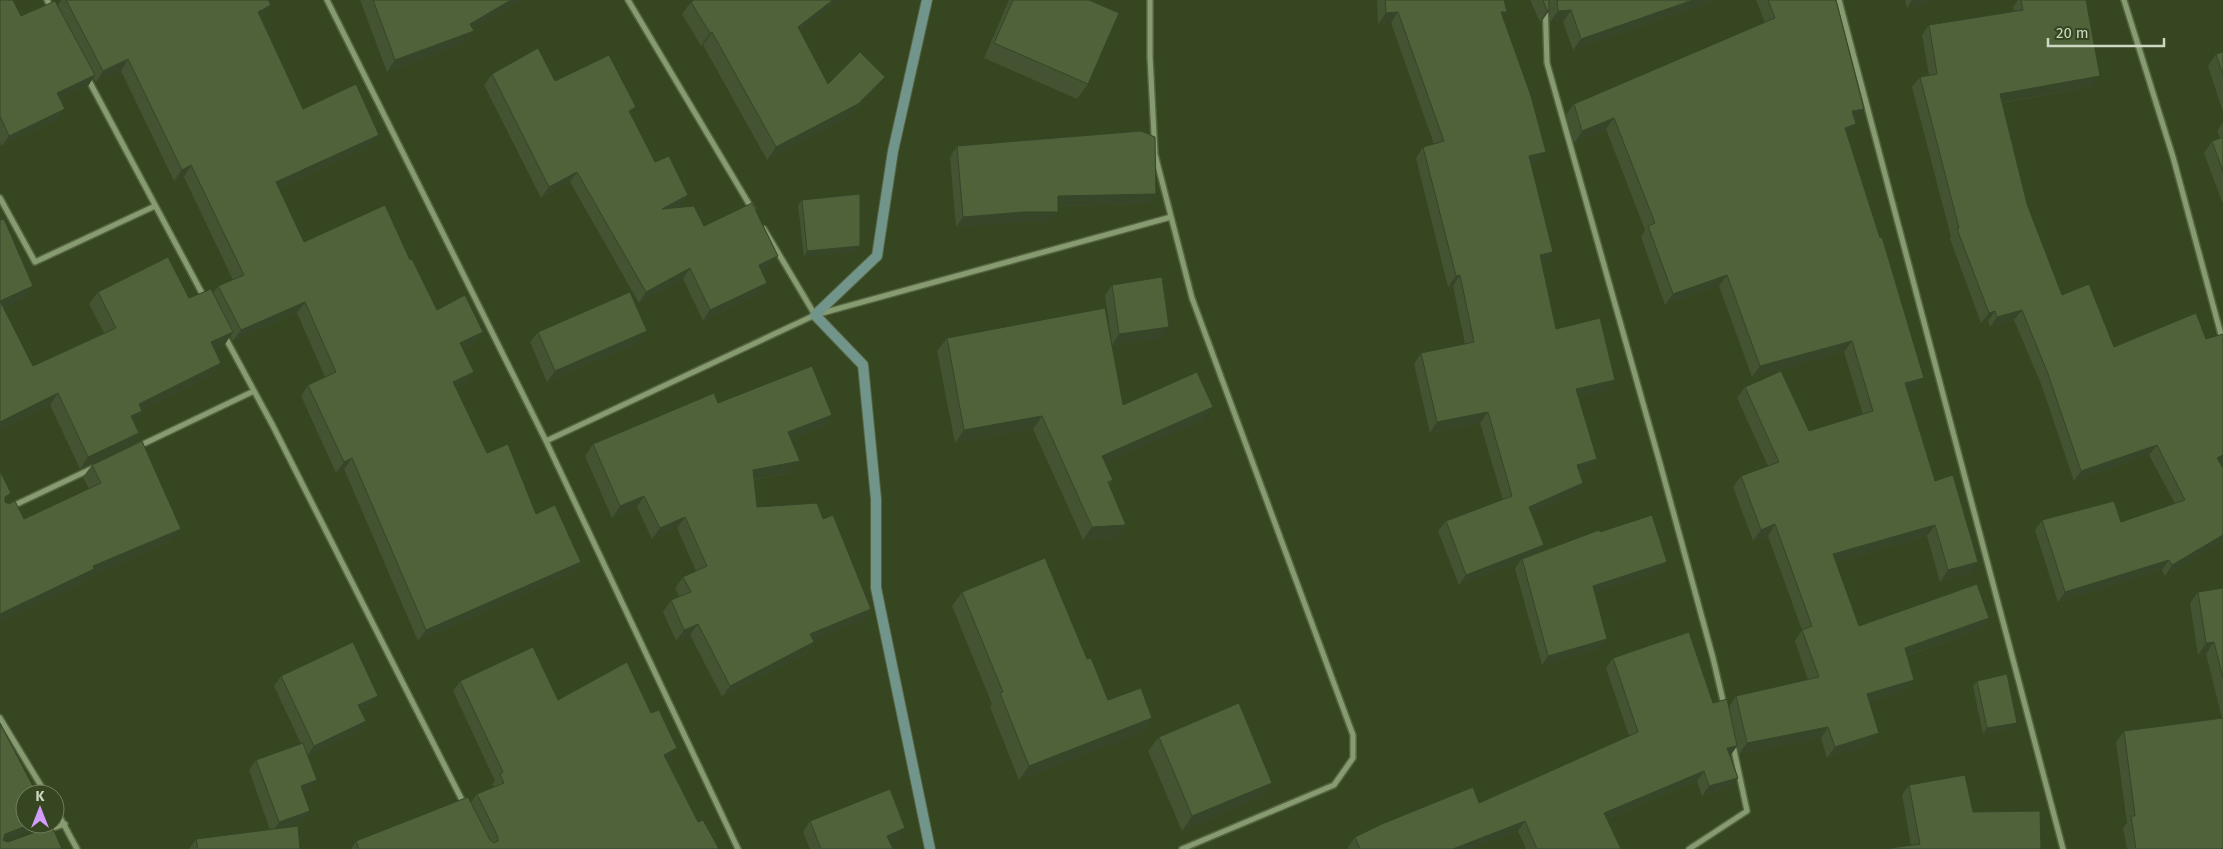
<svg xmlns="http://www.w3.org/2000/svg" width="2223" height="849" font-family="'Fira Sans',sans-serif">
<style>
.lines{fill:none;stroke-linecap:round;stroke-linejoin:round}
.street-casing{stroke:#556341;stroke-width:8}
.secondary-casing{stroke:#556341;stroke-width:12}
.street{stroke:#879b71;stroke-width:5}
.secondary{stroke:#72958b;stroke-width:10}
.wall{fill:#445432}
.shaded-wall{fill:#374529}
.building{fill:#4f623a;stroke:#374529}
</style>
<rect width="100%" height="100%" fill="#354620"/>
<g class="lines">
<g class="street-casing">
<path id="street" d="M47,0L52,10
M327,0L546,441L738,849
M628,0L752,209
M1150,0V57L1155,154L1192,298L1353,735V758L1334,785L1182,849
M1545,0L1547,63L1661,467L1713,658L1724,705
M1839,0L2063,849
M2124,0L2173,157L2223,342
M87,77L204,297
M0,198L35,262L155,206
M764,229L815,315
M224,335L273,426L464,804
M546,441L815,315L1171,217
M139,446L254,391
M0,512L93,468
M0,718L46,794
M55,808L77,849
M47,830L65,824
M1689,849L1747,811L1733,745"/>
</g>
<g class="secondary-casing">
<path id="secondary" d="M927,0L893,151L877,256L815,315L863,365L876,499V588L930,849"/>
</g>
<use href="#street" class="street"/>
<use href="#secondary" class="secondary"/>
</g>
<path class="wall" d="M0,0L21,16L58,5L61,0H268L263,16L261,17L303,109L371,146L279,189L304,242L410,260L437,310L483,332L475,343L463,349L474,372L466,383L456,388L487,453L536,514L581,562L573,573L418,641L344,469L336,473L301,396L308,385L325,377L297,313L233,341L230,336L225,344L214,349L212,375L142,411L134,423L139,433L130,445L80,469L50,405L0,430V220L25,299L3,308L33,366L104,333L89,304L98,292L189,298L213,293L218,286L233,280L184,177L174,181L121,71L96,82L93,78L88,86L60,98L57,120L2,146L0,142Z
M360,0H522L473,29L474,31L466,43L387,72Z
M1009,0H1089L1088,84L1077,99L984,58Z
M1377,0H1504L1503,18L1546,152L1539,162L1531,164L1545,263H1542L1556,329L1615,380L1607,391L1578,397L1597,459L1589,470L1580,473L1583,483L1576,493L1532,513L1544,545L1539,553L1600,532L1660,572L1594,593L1600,649L1542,665L1515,569L1520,561L1459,585L1438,531L1446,521L1503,500L1480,423L1430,433L1414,364L1421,353L1465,344L1453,286L1448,287L1416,158L1423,147L1434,144L1391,23L1378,24Z
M1530,0H1718L1573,50L1563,22H1550L1549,8L1541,22H1540Z
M1756,0H1836L1864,109L1856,120L1855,121L1847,135L1916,389L1908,391L1935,481L1971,573L1940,582L1927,536L1836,562L1859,626L1989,618L1981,629L1907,656L1914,680L1906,691L1869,702L1871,744L1827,758L1821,738L1739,754L1737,746L1730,756L1738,778L1731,787L1702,796L1697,781L1607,819L1621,849H1526L1518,831L1472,849H1349L1348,847L1355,837L1479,803L1629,736L1606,668L1613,658L1713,703L1729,707L1736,696L1808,680L1795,641L1802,630L1768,536L1753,541L1733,487L1741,476L1768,466L1737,398L1745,387L1809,431L1863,415L1844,352L1752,377L1719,286L1665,305L1641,237L1645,230L1606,129L1574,143L1566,115L1574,104L1765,23Z
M1905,0H1937L1907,8Z
M2018,0H2086L2093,86L2002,103L2027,204L2062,295L2114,347L2223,462L2220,463L2223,541L2165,576L2162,570L2058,602L2035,530L2042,520L2121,522L2175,504L2149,455L2074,481L2041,384L2014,320L1990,327L1988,321L1981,323L1950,239L1951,237L1912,87L1920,77L1929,75L1922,35L1929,25L2014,11L2013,7Z
M691,2L800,31L828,84L876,89L849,116L767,160L703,45L701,46L682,14Z
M2223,52V112L2208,66L2216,54Z
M492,74L555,81L631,114L655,162L688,195L681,205L677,207L704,226L778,256L770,267L761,271L760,294L703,321L683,279L639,303L570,182L541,198L484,85Z
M2223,122V202H2222L2204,153L2212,141L2220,138L2217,131Z
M957,146L1156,194L1149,204L1058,206V212L1050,222H1017L956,227L950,157Z
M802,200L856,252L804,257L798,205Z
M1112,285L1161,338L1112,345L1123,405L1204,420L1105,463L1113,480L1109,485L1126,525L1117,538L1083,540L1033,429L955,443L937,351L947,338L1112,344L1105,295Z
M538,332L640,342L547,382L530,342Z
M718,403L824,426L791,440L792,473L754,480L757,507L823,519L871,609L863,621L813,640L814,642L806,654L722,697L690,635L676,641L663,612L671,600L679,596L675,588L683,577L696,571L677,528L652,539L637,507L612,518L585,456L593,444Z
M92,465L172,541L89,577L85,582L0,622V471L5,502L24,519L89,489L83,477Z
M2223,588V849H2127L2123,828L2127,823L2116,742L2124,731L2222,718L2206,654L2198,655L2190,603L2198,592Z
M962,592L1087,659L1108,700L1152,718L1143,732L1019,780L990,707L992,704L952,606Z
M281,676L371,706L361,710L366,721L359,731L308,756L309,791L303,793V822L288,827L300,849H189L196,839L270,830L249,770L256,760L301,744L274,686Z
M460,681L558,700L670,759L667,760L698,822L719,849H351L356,841L471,802L477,794L494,787L492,784L495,781L453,691Z
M1977,681L2013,728L1983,734L1973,686Z
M1159,737L1262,797L1182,831L1148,751Z
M1909,785L1973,812L2041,849L1911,845L1902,795Z
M810,821L898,839L890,842L893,849H810L803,832Z"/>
<path class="shaded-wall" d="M511,0H522L462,36L474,31L466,43L387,72L395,60L470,24Z
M833,0H841L789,40L798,27Z
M1693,0H1718L1573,50L1581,39Z
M1912,0H1937L1907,8Z
M271,5L263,16L250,23L258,12Z
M1571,10L1563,22H1550L1558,11Z
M1547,11H1549L1541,22H1540Z
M1398,12L1391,23L1378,24L1386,13Z
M1501,12H1507L1500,23Z
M712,32L703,45L701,46L710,33Z
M128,59L121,71L96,82L103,71Z
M95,75L88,86L49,103L57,93Z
M2100,76L2093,86L1993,104L2000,94Z
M885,77L876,89L849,116L767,160L776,147Z
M636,107L628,118L629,111Z
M65,109L57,120L2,146L9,136Z
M1864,109L1856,120L1844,123L1852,111Z
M1614,118L1606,129L1574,143L1582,131Z
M1856,124L1848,135L1837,139L1845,128Z
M379,135L371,146L268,194L276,182Z
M1546,152L1539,162L1522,167L1529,156Z
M191,165L184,177L174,181L182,170Z
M577,172L570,182L541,198L549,187Z
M1156,194L1149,204L1051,206L1058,196Z
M688,195L681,205L655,219L662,209Z
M1024,212H1058L1050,222H1017L956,227L963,217Z
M860,246L856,252L804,257L807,251Z
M1553,252L1545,263L1533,266L1540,255Z
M778,256L770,267L751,276L759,265Z
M690,268L683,279L639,303L646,292Z
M1460,275L1453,286L1448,287L1456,276Z
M1727,275L1719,286L1665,305L1673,294Z
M767,283L760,294L703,321L710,310Z
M33,286L25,299L0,310V301Z
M305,302L297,313L233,341L241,330Z
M2022,310L2014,320L1990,327L1997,317Z
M1995,311L1988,321L1981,323L1989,313Z
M1169,327L1161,338L1112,345L1119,334Z
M647,331L640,342L547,382L555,371Z
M233,332L225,344L202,354L211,342Z
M483,332L475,343L452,354L460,343Z
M1852,341L1844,352L1752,377L1760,366Z
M221,363L212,375L142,411L134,423L122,428L139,404Z
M474,372L466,383L445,393L453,382Z
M1924,378L1916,389L1897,394L1905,383Z
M1615,380L1607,391L1569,400L1576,389Z
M58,393L50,405L0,430V422Z
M1213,407L1204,420L1092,469L1102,456Z
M1488,412L1480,423L1430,433L1437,422Z
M832,415L824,426L781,444L788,432Z
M1042,416L1033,429L955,443L964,430Z
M139,433L130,445L80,469L88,457Z
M2157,445L2149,455L2074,481L2081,471Z
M2223,455V462L2210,468L2217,458Z
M352,458L344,469L336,473L344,462Z
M1597,459L1589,470L1570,476L1577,465Z
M800,461L792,473L745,481L753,470Z
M1583,483L1576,493L1522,518L1529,507Z
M11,493L3,506L5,497Z
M644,496L637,507L612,518L620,506Z
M685,517L677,528L652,539L660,528Z
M1775,524L1768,536L1753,541L1761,530Z
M1126,525L1117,538L1083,540L1092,527Z
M1935,525L1927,536L1825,565L1833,554Z
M181,529L172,541L89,577L85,582L0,622V614L93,566Z
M2223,535V541L2165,576L2172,565Z
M1544,545L1537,555L1522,559L1520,561L1459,585L1466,575Z
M2169,560L2162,570L2058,602L2065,592Z
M581,562L573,573L418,641L426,630Z
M1667,562L1660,572L1586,596L1593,586Z
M1978,562L1971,573L1940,582L1948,570Z
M871,609L863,621L802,645L810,634Z
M1989,618L1981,629L1897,659L1905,648Z
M698,624L690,635L676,641L684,630Z
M1607,639L1600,649L1542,665L1548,656Z
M814,642L806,654L722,697L730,686Z
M2214,642L2206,654L2198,655L2206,643Z
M1914,680L1906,691L1859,705L1867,694Z
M378,696L371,706L351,715L358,705Z
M1152,718L1143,732L1019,780L1029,766Z
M366,721L359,731L306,757L314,746Z
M2017,723L2013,728L1983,734L1987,728Z
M1828,727L1821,738L1739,754L1747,743Z
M1879,733L1871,744L1827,758L1835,747Z
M1737,746L1730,756L1720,758L1727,748Z
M677,748L670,759L657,765L664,755Z
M1704,771L1697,781L1597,823L1604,813Z
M1738,778L1731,787L1702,796L1709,786Z
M317,780L309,791L293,797L301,786Z
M1272,783L1262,797L1182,831L1192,816Z
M310,811L303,822L272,833L279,822Z
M1525,821L1518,831L1472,849H1453Z
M32,824H45L42,827L0,842L5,834Z
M905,828L898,839L880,846L887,836Z"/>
<path class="building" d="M0,0H13L21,16L55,1L95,75L57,93L65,109L9,136L0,116Z
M66,0H268L271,5L258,12L303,109L356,84L379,135L276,182L304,242L385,205L410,260L412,259L437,310L465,295L483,332L460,343L474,372L453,382L487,453L508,444L536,514L555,505L581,562L426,630L352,458L344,462L308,385L336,372L305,302L241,330L218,286L244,275L191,165L182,170L128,59L103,71Z
M373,0H511L470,24L474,31L395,60Z
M694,0H833L798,27L828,84L860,52L885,77L858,104L776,147L712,32L710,33L691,2Z
M1013,0H1089L1119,13L1088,84L994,43Z
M1385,0H1504L1507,12H1501L1531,96L1546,152L1529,156L1553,252L1540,255L1556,329L1600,318L1615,380L1576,389L1597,459L1577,465L1583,483L1529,507L1544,545L1466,575L1446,521L1512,496L1488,412L1437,422L1421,353L1474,342L1460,275L1456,276L1423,147L1444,141L1398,12L1386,13Z
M1543,0H1549V11H1547Z
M1557,0H1693L1581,39L1571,10L1558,11Z
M1768,0H1836L1864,109L1852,111L1856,124L1845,128L1880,238L1882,237L1924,378L1905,383L1935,481L1953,475L1978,562L1948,570L1935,525L1833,554L1859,626L1977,584L1989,618L1905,648L1914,680L1867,694L1879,733L1835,747L1828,727L1747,743L1736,696L1819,677L1802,630L1812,626L1775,524L1761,530L1741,476L1779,462L1745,387L1781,371L1809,431L1873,411L1852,341L1760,366L1727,275L1673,294L1648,226L1655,223L1614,118L1582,131L1574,104L1775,18Z
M2021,0H2086L2100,76L2000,94L2027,204L2062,295L2089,284L2114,347L2196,313L2206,339L2223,334V455L2217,458L2223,468V535L2172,565L2169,560L2065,592L2042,520L2114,501L2121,522L2185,500L2157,445L2081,471L2048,374L2022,310L1997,317L1995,311L1989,313L1957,229L1959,228L1920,77L1937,74L1929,25L2023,10Z
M538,48L555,81L609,55L636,107L629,111L655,162L669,156L688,195L662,209L694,206L704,226L752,203L778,256L759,265L767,283L710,310L690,268L646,292L577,172L549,187L492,74Z
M2223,52V75L2216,54Z
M1141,131L1155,137L1156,194L1058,196V212H1024L963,217L957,146Z
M2223,137V172L2212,141Z
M860,194V246L807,251L802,200Z
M4,219L33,286L0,301V220Z
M168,257L189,298L211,289L233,332L211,342L221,363L139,404L142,411L131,416L139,433L88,457L58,393L0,422V301L33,366L116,328L98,292Z
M1162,277L1169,327L1119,334L1112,285Z
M630,292L647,331L555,371L538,332Z
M1105,308L1123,405L1197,372L1213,407L1102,456L1113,480L1108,482L1126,525L1092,527L1042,416L964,430L947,338Z
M812,366L832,415L788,432L800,461L753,470L757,507L817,503L823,519L833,515L871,609L810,634L814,642L730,686L698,624L684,630L671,600L691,592L683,577L707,566L685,517L660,528L644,496L620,506L593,444L714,393L718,403Z
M142,441L181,529L93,566L94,569L0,614V471L11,493L5,497V502L9,504L15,501L24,519L101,483L92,465Z
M1652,515L1667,562L1593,586L1607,639L1548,656L1522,559L1599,530L1600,532Z
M1045,558L1087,659L1091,658L1108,700L1141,688L1152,718L1029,766L1000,693L1003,692L962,592Z
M2223,588V678L2214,642L2206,643L2198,592Z
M1689,632L1713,703L1727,699L1737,746L1727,748L1738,778L1709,786L1704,771L1604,813L1621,849H1537L1525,821L1453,849H1360L1355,837L1382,824L1473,787L1479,803L1638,732L1613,658Z
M353,642L378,696L358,705L366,721L314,746L281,676Z
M533,647L558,700L627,662L651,713L659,710L677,748L664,755L698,822L703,820L719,849H359L356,841L468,797L490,840L494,843L498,841V837L477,794L504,783L500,774L503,772L460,681Z
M2007,674L2017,723L1987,728L1977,681Z
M1239,703L1272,783L1192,816L1159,737Z
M2223,718V849H2136L2131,816H2135L2124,731Z
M0,723L37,794H25V824H32L5,834L3,840L8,842L52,826L62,849H0Z
M303,743L317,780L301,786L310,811L279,822L256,760Z
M1965,775L1973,812L2040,811L2041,849H1883L1920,844L1909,785Z
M890,789L905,828L887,836L893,849H821L810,821Z
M298,826L300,849H198L196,839Z"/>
<g transform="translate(40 809)"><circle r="24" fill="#354620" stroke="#728061"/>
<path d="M0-4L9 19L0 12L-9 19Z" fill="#d29dfd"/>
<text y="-8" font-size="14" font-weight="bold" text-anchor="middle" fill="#cdd8c2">K</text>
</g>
<path d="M2048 38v8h116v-8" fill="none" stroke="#cdd8c2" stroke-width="2.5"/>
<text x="2056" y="38" font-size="15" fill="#cdd8c2" stroke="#354620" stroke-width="4" paint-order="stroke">20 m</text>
</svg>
